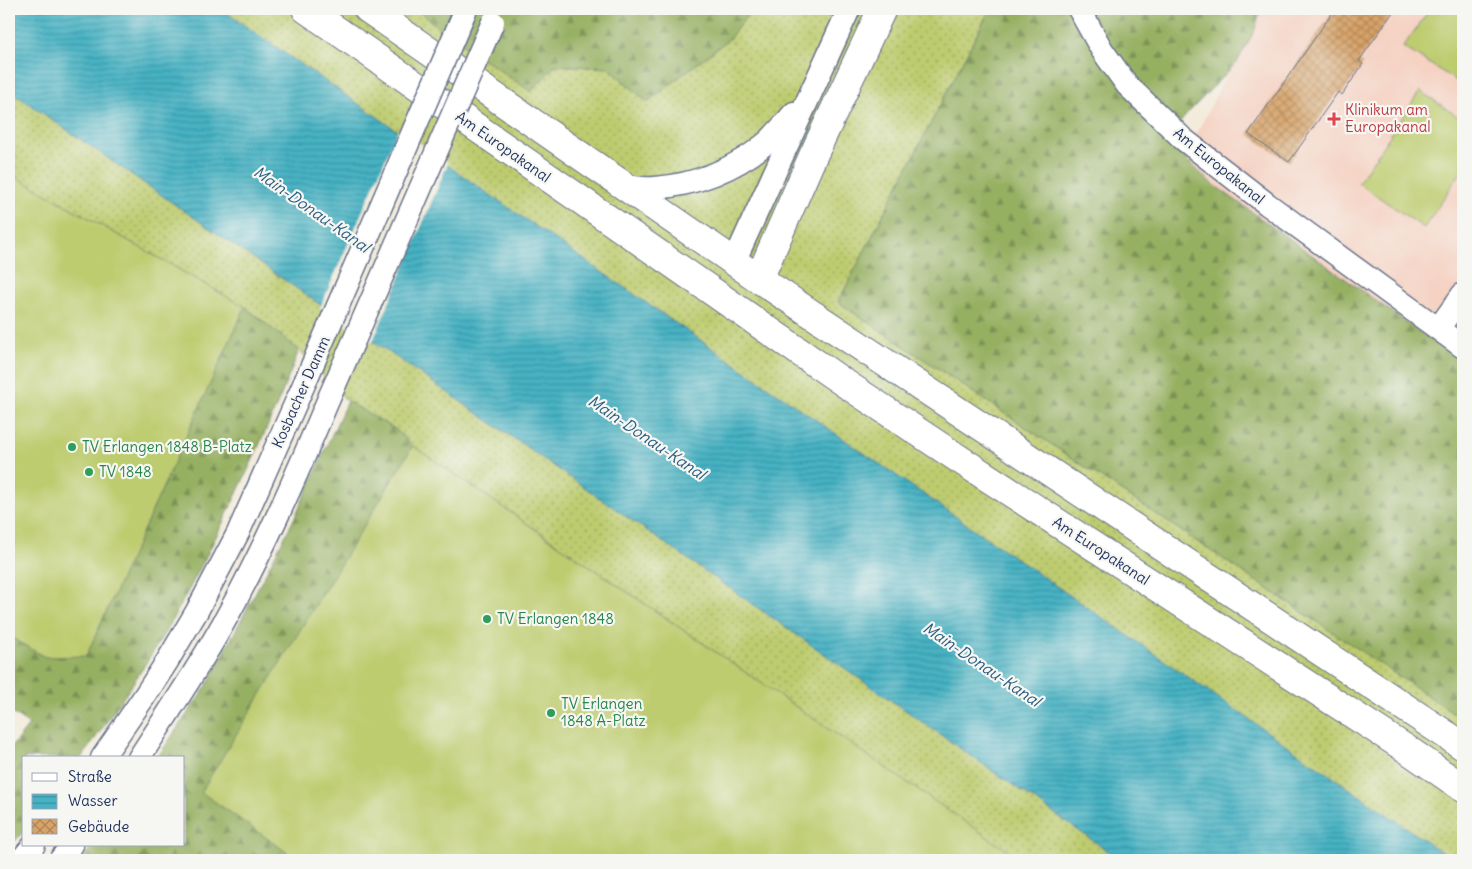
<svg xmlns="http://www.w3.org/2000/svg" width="1472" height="869" font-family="Delius,sans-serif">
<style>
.built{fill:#f5d2c2}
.grass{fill:url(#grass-dots);stroke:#6c7e66}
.forest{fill:url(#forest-firs);stroke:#587060}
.pitch{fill:#becc6f;stroke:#6c7e66}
.water{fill:url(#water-rules);stroke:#307090}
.pier{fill:#f3ebda}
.building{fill:url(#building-cross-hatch)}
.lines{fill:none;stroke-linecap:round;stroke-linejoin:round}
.minor-casing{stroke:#677189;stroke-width:25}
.major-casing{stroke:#677189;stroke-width:30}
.minor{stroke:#fff;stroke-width:22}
.major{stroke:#fff;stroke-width:28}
.minor-bridge-casing{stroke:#677189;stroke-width:25;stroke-linecap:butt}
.minor-bridge{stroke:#fff;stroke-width:22}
.health-dot{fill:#e0444e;stroke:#f6f6f2;stroke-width:2}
.leisure-dot{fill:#2e9e5b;stroke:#f6f6f2;stroke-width:2}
.labels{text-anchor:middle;stroke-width:4.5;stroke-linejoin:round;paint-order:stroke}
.health-label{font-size:15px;fill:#be3a42;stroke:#f6f6f2;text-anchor:start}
.street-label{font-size:15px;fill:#1b2f5e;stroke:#f6f6f2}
.leisure-label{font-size:15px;fill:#27864d;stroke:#f6f6f2;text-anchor:start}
.water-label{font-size:16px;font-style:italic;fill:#2a5d81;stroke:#f6f6f2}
</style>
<defs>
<pattern id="grass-dots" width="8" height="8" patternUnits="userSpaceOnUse" patternTransform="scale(1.25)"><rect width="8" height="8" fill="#becc6f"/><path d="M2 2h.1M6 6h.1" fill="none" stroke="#9aa65e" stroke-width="1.8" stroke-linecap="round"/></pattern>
<pattern id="forest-firs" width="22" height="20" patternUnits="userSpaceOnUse" patternTransform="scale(1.25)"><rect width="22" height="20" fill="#96b062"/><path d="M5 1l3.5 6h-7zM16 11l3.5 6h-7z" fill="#7a9054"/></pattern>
<pattern id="water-rules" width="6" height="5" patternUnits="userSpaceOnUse" patternTransform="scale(1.25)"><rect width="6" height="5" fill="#46b2c3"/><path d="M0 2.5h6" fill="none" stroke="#3a91a2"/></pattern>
<pattern id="building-cross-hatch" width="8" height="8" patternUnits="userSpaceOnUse" patternTransform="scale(1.25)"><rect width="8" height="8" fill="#d8a367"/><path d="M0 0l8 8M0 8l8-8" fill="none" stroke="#ae8558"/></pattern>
</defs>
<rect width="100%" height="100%" fill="#f6f6f2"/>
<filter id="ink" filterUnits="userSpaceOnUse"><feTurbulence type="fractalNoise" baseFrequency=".02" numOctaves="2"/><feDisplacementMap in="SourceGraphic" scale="10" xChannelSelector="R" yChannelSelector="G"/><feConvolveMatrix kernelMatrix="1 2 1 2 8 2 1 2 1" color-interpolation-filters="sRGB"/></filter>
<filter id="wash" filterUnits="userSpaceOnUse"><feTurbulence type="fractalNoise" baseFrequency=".0096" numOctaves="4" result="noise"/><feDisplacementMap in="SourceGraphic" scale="20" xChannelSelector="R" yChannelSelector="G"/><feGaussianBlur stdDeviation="1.12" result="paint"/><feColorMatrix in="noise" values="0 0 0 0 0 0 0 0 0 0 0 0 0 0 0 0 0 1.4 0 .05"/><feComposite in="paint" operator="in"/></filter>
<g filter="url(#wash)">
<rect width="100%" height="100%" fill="#f3ebda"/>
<path class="built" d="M1260,9H1463V441L1148,229Z"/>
<path class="grass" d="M221,9H417L440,29L531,91L555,65L609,68L647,102L729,39L752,9H990L838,302L1463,719V860H1453Z
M9,90L512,437L1121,860H1021L413,446L395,429L347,401L299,350L245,307L9,173Z"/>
<path class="forest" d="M417,9H752L729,39L647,102L609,68L555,65L531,92L440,29Z
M990,9H1261L1254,32L1237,62L1188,113L1182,120L1169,143L1210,182L1463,363V719L838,302Z
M245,307L299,350C278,405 254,458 229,510C207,556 184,601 158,644C134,683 108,721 81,758H24V831L9,848V750L29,725L9,711V636L45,657L86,656Z
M347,401L395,429L413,446L201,792L298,860H182L177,857L170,860H80L93,845H184V758H157L207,685L294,519Z"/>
<path class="pitch" d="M1430,9H1463V85L1403,47Z
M1420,91L1463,120V169L1424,228L1358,183Z
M9,173L245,307L86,656L45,657L9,636Z
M413,446L1021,860H298L201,792Z"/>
<path class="water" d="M9,9H221L1453,860H1121L512,437L9,90Z"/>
<path class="pier" d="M399,128L448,163L372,343L320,308Z"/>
<g id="blocks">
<path class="building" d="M1335,9H1395L1359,61L1363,64L1342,95L1338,92L1289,162L1248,134Z"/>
</g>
</g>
<g filter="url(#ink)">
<use href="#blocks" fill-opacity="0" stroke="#677189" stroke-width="1"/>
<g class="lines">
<g class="minor-casing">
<path id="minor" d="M1079,9L1102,50L1127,85L1183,139L1267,204L1463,347
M625,186C635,187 645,189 655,188C695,185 735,169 765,144C776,135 785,123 794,113
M734,262L849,9
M1438,329L1463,294
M102,758L144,697L168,660L197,611L238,533L305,382
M139,758C168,713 198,669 224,622C264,550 297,474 329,398
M21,860L34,845
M60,860L72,845"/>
</g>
<g class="major-casing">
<path id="major" d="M306,9L837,378L956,457L1408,750L1463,788
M368,9L759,279L1463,746
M759,279L812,158L882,9"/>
</g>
<use href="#minor" class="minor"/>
<use href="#major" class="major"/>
<g class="minor-bridge-casing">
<path id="minor-bridge" d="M305,382L466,9
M329,398L493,22"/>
</g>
<use href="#minor-bridge" class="minor-bridge"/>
</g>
</g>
<path class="health-dot" d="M1331.5 111.5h5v5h5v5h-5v5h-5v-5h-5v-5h5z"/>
<g class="leisure-dot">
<circle cx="72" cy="447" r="5"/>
<circle cx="89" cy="472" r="5"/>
<circle cx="487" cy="619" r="5"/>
<circle cx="551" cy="713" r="5"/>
</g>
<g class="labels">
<g class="health-label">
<text x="1345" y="115">Klinikum am<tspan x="1345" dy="17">Europakanal</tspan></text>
</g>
<g class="street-label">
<text transform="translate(503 147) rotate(35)" y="5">Am Europakanal</text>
<text transform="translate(1219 166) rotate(39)" y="5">Am Europakanal</text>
<text transform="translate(301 392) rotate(-66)" y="5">Kosbacher Damm</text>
<text transform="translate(1101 551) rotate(33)" y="5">Am Europakanal</text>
</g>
<g class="leisure-label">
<text x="82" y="452">TV Erlangen 1848 B-Platz</text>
<text x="99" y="477">TV 1848</text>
<text x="497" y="624">TV Erlangen 1848</text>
<text x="561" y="709">TV Erlangen<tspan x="561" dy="17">1848 A-Platz</tspan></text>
</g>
<g class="water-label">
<text transform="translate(312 209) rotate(35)" y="6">Main-Donau-Kanal</text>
<text transform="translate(647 437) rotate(34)" y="6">Main-Donau-Kanal</text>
<text transform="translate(982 664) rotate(34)" y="6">Main-Donau-Kanal</text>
</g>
</g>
<rect width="1472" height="869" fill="none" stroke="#f6f6f2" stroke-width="30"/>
<rect x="22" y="756" width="162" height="90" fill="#f6f6f2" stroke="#9ea6b7"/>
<rect x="32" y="773" width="25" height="8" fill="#ffffff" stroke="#9ea6b7"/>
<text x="68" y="782" font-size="15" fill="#1b2f5e">Straße</text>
<rect x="32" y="794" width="25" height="15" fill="url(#water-rules)" stroke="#9ea6b7"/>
<text x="68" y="806" font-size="15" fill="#1b2f5e">Wasser</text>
<rect x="32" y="819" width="25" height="15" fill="url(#building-cross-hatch)" stroke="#9ea6b7"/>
<text x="68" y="832" font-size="15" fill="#1b2f5e">Gebäude</text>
</svg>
